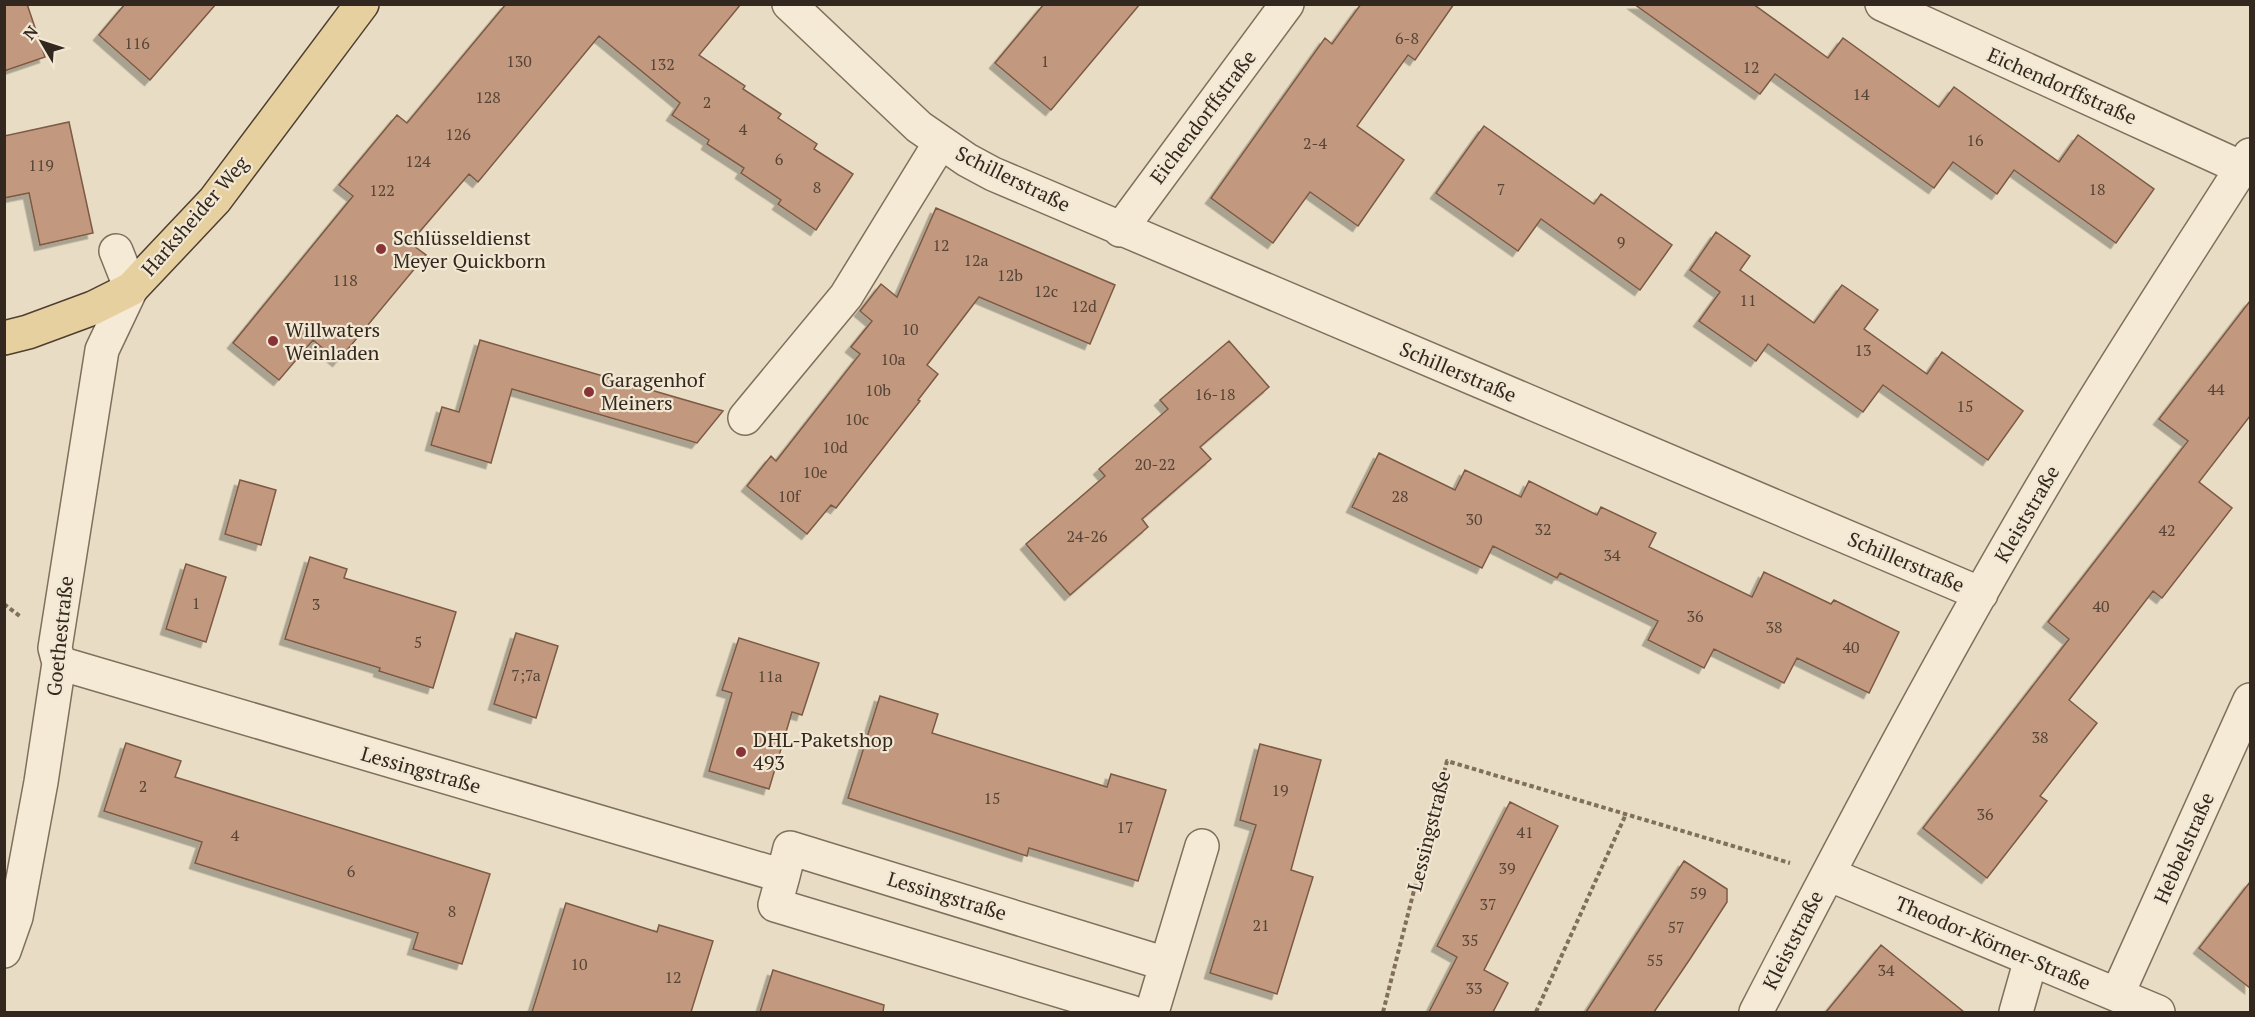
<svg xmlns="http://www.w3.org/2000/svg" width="2255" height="1017" font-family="'PT Serif',serif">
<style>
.building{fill:#c2997e;stroke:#7d5a45;stroke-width:1.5;filter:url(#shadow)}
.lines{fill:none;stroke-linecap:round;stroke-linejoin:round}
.minor-casing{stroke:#806f5c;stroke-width:36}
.major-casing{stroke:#4f3e30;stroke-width:36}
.path{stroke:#806f5c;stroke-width:4;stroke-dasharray:4.5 3;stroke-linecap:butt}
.minor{stroke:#f4ead6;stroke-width:33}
.major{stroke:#e7d09f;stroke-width:33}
.poi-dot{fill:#883436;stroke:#f1e7d2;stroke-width:2}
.labels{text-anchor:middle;stroke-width:4.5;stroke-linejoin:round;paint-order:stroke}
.number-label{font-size:16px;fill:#564437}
.street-label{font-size:20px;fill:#32281f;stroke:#f1e7d2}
.poi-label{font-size:20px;fill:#32281f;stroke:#f1e7d2;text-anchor:start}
</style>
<defs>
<filter id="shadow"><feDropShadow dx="-5.5" dy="5.5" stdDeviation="0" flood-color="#0004"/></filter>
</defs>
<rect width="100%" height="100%" fill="#e8ddc4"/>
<path class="building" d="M4,4H27L45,57L4,71Z
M125,4H216L150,80L99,35Z
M506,4H741L699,55L745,86L743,89L781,114L778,118L817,144L814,149L853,174L816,230L778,204L781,200L741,173L744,168L707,144L709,140L672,115L680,103L599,36L478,182L469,174L410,243L426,255L338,361L313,340L279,380L233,343L353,196L339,185L397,115L407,123Z
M1044,4H1140L1051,110L995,63Z
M1361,4H1454L1415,60L1408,55L1357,126L1404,160L1358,226L1310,192L1273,243L1211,198L1325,38L1332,44Z
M1634,4H1753L1828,58L1843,38L1939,107L1954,87L2059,162L2078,135L2154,189L2116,243L2014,170L1997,194L1953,162L1934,188L1775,74L1760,94Z
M69,122L93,233L40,245L29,193L4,198V136Z
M1484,126L1594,204L1601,194L1672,245L1640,290L1541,219L1518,251L1436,193Z
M936,208L1115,285L1090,344L979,297L927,365L938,374L918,400L920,401L836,508L831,505L807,534L747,486L771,456L776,461L860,354L851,347L872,321L860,311L881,284L897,297Z
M1716,232L1750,256L1740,270L1814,323L1842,285L1878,310L1864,329L1927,374L1942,352L2023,411L1988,460L1883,385L1863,412L1768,344L1756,361L1699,321L1720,292L1690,270Z
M2250,301V416L2199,482L2232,508L2162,598L2153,591L2069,700L2097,723L2040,796L2047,801L1987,878L1923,828L2069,639L2048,622L2188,441L2159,419Z
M480,340L644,388L723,411L697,443L512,389L491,463L431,445L442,407L459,412Z
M1229,341L1269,387L1200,447L1211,459L1142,519L1148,527L1070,595L1026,544L1105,476L1099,469L1168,409L1160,400Z
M1379,453L1455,490L1465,470L1521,497L1529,481L1597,515L1601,507L1656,533L1649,547L1752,597L1764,572L1831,604L1834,600L1899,632L1869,693L1797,658L1784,683L1714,649L1704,668L1648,640L1658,621L1560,573L1557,578L1493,546L1482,568L1352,507Z
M240,480L276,490L261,545L225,534Z
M310,557L347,569L344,578L456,612L433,688L379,671L380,668L285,639Z
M186,564L226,577L206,642L166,629Z
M516,633L558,646L536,718L494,704Z
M739,638L819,663L802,715L792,712L769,789L709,771L732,693L722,690Z
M880,696L938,714L932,733L1107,787L1111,774L1166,790L1138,881L1029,848L1027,856L848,798Z
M126,743L181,761L175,777L490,874L462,964L413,949L418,933L195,863L202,842L104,811Z
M1260,744L1321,760L1291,870L1313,877L1277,994L1210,973L1256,825L1240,820Z
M1510,802L1558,826L1484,970L1508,983L1493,1012H1429L1457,957L1437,946Z
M1684,861L1727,889V902L1690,959L1654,1012H1586Z
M2250,882V988L2199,948Z
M566,903L657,932L659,925L713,941L691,1012H532Z
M1881,945L1964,1012H1826Z
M773,970L884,1005L883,1012H760Z"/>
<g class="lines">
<g class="minor-casing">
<path id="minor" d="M789,4L919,127L967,160L993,174L1981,594
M1882,4L2242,168
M1120,230L1287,4
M745,418L846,296L940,143
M59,663L783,876L775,905L1131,1012
M1828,874L2158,1012
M783,876L790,848L1166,964
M4,951L16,917L41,782L59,663L55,648L102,350L131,289L116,251
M2117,995L2250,700
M1152,1012L1202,846
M1756,1012C1854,823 1954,633 2064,450C2124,350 2188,253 2250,155
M2016,1012L2031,959"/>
</g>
<g class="major-casing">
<path id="major" d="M4,338L28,332L93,308L131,289L215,200L362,4"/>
</g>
<path class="path" d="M4,604L21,617
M1383,1012L1447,761L1790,863
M1536,1012L1626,814"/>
<use href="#minor" class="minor"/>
<use href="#major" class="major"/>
</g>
<g class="poi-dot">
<circle cx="381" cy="249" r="6"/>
<circle cx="273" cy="341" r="6"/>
<circle cx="589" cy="392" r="6"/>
<circle cx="741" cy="752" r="6"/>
</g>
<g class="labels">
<g class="number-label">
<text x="1407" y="44">6-8</text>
<text x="137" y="49">116</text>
<text x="519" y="67">130</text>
<text x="1045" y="67">1</text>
<text x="662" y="70">132</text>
<text x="1751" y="73">12</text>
<text x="1861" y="100">14</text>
<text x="488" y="103">128</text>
<text x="707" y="108">2</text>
<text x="743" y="135">4</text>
<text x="458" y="140">126</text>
<text x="1975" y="146">16</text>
<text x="1315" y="149">2-4</text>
<text x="779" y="165">6</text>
<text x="418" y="167">124</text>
<text x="41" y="171">119</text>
<text x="817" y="193">8</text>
<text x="1501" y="195">7</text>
<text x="2097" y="195">18</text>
<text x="382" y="196">122</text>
<text x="1621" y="248">9</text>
<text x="941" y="251">12</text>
<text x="976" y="266">12a</text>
<text x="1010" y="281">12b</text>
<text x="345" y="286">118</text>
<text x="1046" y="297">12c</text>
<text x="1748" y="306">11</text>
<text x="1084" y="312">12d</text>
<text x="910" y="335">10</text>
<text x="1863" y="356">13</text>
<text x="893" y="365">10a</text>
<text x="2216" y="395">44</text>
<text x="878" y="396">10b</text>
<text x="1215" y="400">16-18</text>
<text x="1965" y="412">15</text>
<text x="857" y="425">10c</text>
<text x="835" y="453">10d</text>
<text x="1155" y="470">20-22</text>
<text x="815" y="478">10e</text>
<text x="789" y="502">10f</text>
<text x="1400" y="502">28</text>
<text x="1474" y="525">30</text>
<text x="1543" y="535">32</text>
<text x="2167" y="536">42</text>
<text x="1087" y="542">24-26</text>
<text x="1612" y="561">34</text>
<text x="196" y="609">1</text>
<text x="316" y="610">3</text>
<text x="2101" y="612">40</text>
<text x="1695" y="622">36</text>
<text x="1774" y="633">38</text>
<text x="418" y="648">5</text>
<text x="1851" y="653">40</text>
<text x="526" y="681">7;7a</text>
<text x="770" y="682">11a</text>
<text x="2040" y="743">38</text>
<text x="143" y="792">2</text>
<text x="1280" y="796">19</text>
<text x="992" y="804">15</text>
<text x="1985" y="820">36</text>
<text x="1125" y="833">17</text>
<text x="1525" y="838">41</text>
<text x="235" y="841">4</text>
<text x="1507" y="874">39</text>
<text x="351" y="877">6</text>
<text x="1698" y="899">59</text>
<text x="1488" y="910">37</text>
<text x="452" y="917">8</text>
<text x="1261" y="931">21</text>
<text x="1676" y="933">57</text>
<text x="1470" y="946">35</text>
<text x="1655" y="966">55</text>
<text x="579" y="970">10</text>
<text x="1886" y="976">34</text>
<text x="673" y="983">12</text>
<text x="1474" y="994">33</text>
</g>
<g class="street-label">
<text transform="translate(2062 86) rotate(24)" y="7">Eichendorffstraße</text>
<text transform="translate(1203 117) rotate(-53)" y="7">Eichendorffstraße</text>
<text transform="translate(1013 179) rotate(26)" y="7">Schillerstraße</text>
<text transform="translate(195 216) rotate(-49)" y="7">Harksheider Weg</text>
<text transform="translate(1458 372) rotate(23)" y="7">Schillerstraße</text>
<text transform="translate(2027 514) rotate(-60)" y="7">Kleiststraße</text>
<text transform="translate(1906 562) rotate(23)" y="7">Schillerstraße</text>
<text transform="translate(60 636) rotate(-84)" y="7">Goethestraße</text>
<text transform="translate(421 770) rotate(16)" y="7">Lessingstraße</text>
<text transform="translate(1429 831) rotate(-76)" y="7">Lessingstraße</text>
<text transform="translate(2184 848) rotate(-66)" y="7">Hebbelstraße</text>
<text transform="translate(947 896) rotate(17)" y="7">Lessingstraße</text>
<text transform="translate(1793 940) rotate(-63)" y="7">Kleiststraße</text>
<text transform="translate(1993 943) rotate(23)" y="7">Theodor-Körner-Straße</text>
</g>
<g class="poi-label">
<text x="393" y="245">Schlüsseldienst<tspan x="393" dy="23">Meyer Quickborn</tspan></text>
<text x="285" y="337">Willwaters<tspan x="285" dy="23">Weinladen</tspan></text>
<text x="601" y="387">Garagenhof<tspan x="601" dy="23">Meiners</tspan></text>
<text x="753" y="747">DHL-Paketshop<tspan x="753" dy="23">493</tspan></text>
</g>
</g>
<rect width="2255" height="1017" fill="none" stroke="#32281f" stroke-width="12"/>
<g transform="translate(42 42) rotate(309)" stroke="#f1e7d2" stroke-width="4.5" paint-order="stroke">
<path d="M0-4.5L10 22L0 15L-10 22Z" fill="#32281f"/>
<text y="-9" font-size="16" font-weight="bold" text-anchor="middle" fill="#32281f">N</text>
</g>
</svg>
